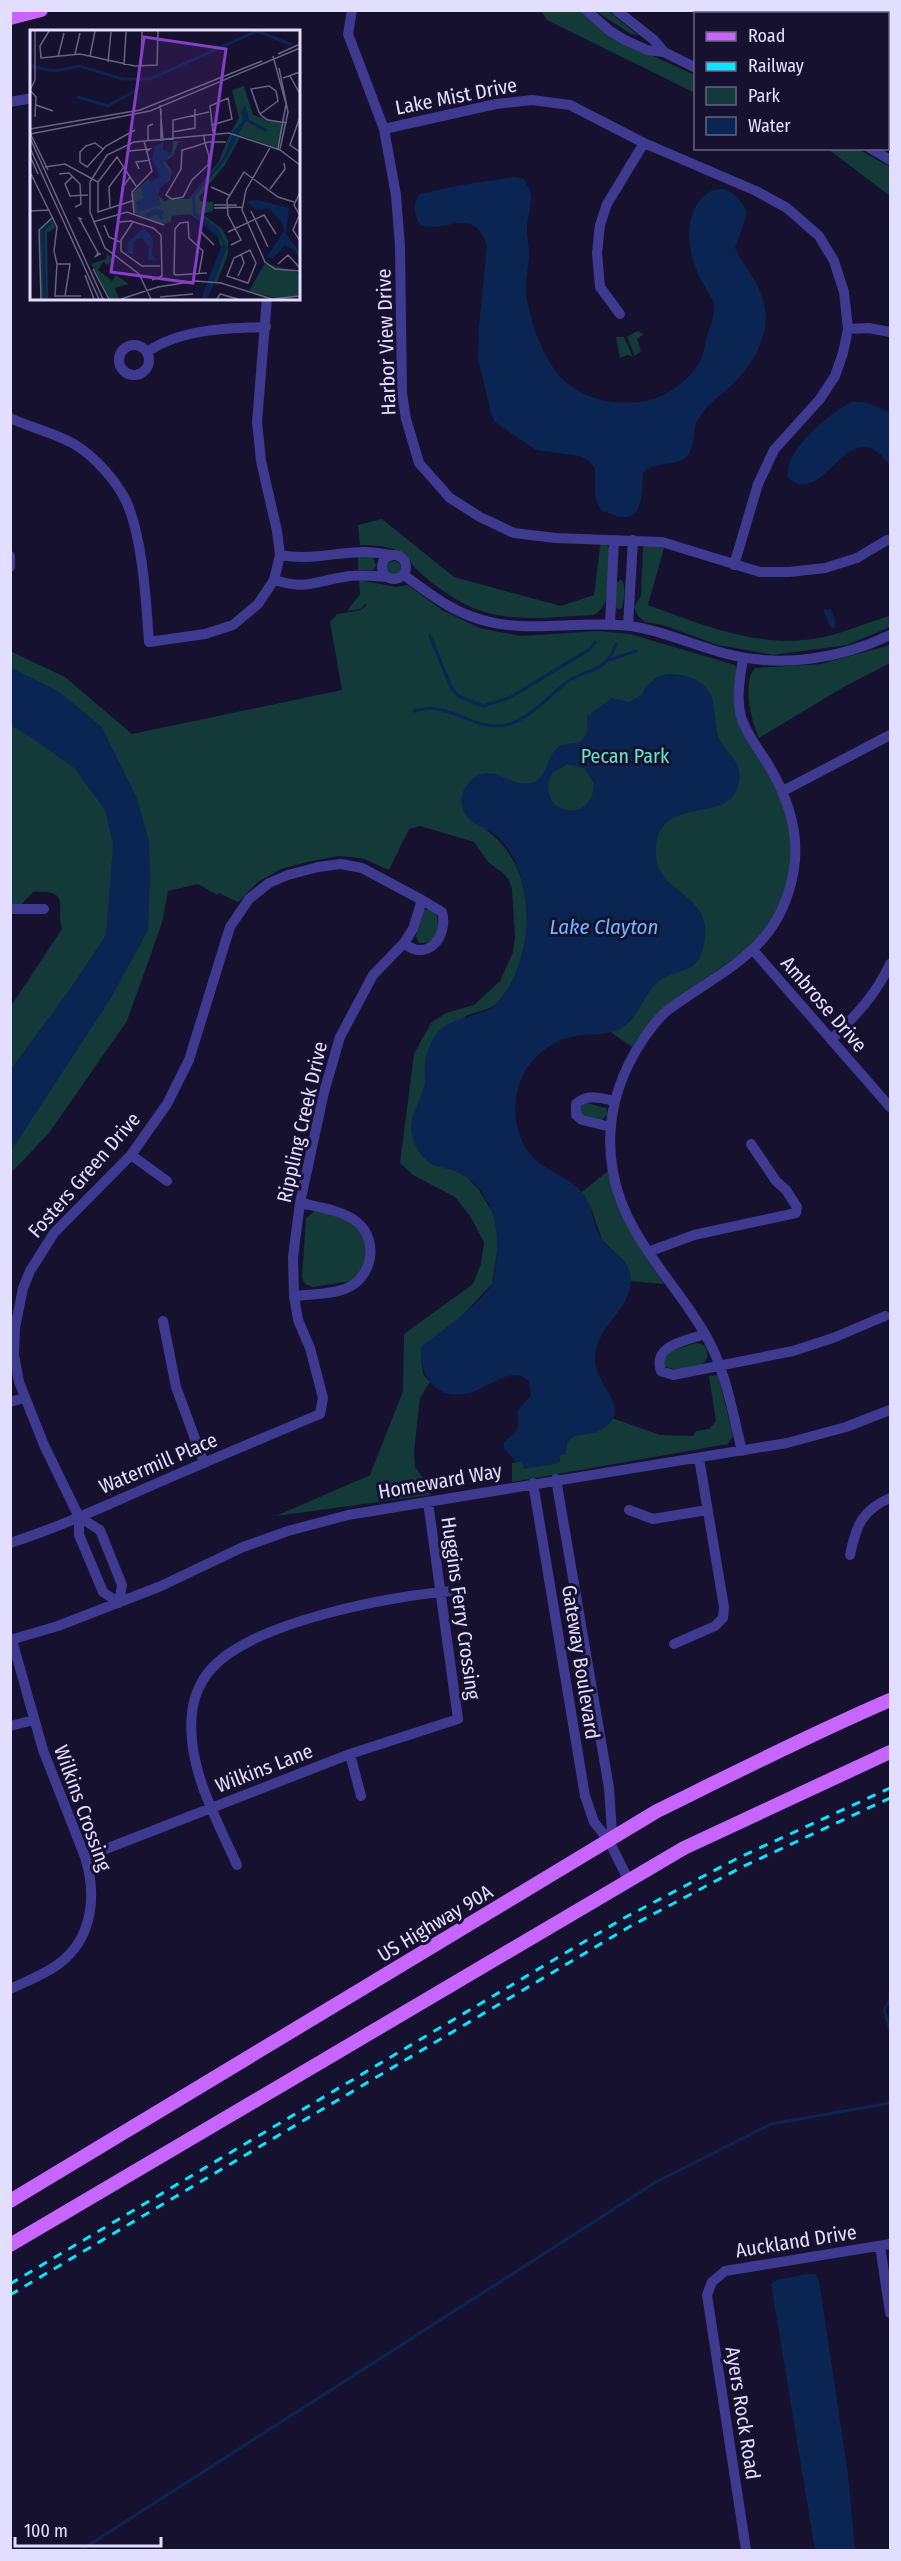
<svg xmlns="http://www.w3.org/2000/svg" width="901" height="2561" font-family="'Fira Sans Condensed',sans-serif">
<style>
.green{fill:#133938}
.water{fill:#0b2553;fill-rule:evenodd}
.lines{fill:none;stroke-linecap:round;stroke-linejoin:round}
.stream{stroke:#0b2553;stroke-width:3}
.minor{stroke:#3e3a8f;stroke-width:10}
.major{stroke:#c765ff;stroke-width:14}
.rail{stroke:#0ae4ff;stroke-width:3;stroke-dasharray:9 8;stroke-linecap:butt}
.labels{text-anchor:middle;stroke-width:6;stroke-linejoin:round;paint-order:stroke}
.street-label{font-size:20px;fill:#e2deff;stroke:#16112e}
.park-label{font-size:20px;fill:#62e7c7;stroke:#16112e}
.water-label{font-size:21px;font-style:italic;fill:#6cb9ff;stroke:#16112e}
.inset-river{fill:none;stroke:#0b2553;stroke-width:3}
.inset-road{fill:none;stroke:#686382;stroke-width:1.5}
.view{fill:#853ec5;fill-opacity:0.15;stroke:#853ec5;stroke-width:3}
.inset-edge{fill:none;stroke:#e2deff;stroke-width:3}
</style>
<rect width="100%" height="100%" fill="#16112e"/>
<path class="green" d="M541,11H580L642,51L695,75V93L547,20Z
M596,11H608L638,35L631,34Z
M828,149H858L890,167V196Z
M637,331L644,334L637,339L641,351L635,356L627,337Z
M616,337H624L633,357L628,355L620,358Z
M382,519L454,577L561,606L594,595L601,540L607,545L610,551C609,570 613,608 593,615C552,617 507,624 469,606C450,597 431,583 416,569C410,563 409,555 401,552C388,546 374,545 360,545L358,525Z
M649,543L664,548L648,605C704,626 763,650 824,637C846,632 868,622 890,616V627L847,645L773,655L718,645L663,625L645,622L638,616L634,607L641,596L643,547Z
M358,557H373L376,566L373,570H358Z
M387 568a7 7 0 1 1 14 0a7 7 0 1 1-14 0Z
M621,579C627,586 624,599 622,608L618,609L615,607L617,583Z
M359,580L396,587L408,585L442,610L479,628L521,636L597,631L630,634L735,665L737,672V709L788,810L792,861L785,896L771,923L751,947L691,988L642,1033L632,1047L595,1021L567,862L484,829C539,863 538,956 499,1001C489,1013 472,1010 462,1019C448,1030 436,1051 425,1065L426,1082L415,1113L435,1165L452,1169L467,1177L479,1190L494,1215L499,1239L492,1284L421,1359L423,1374L430,1382L420,1398L414,1451L415,1467L429,1486L430,1495L276,1516L370,1475L403,1391L404,1334L473,1284L481,1264L484,1242L470,1216L455,1197L413,1175L400,1163L414,1054L431,1023L446,1013L474,1005L500,981L513,952L515,937L512,890L509,880L503,873L488,862L474,842L420,826L409,829L389,870L364,859L351,857L339,856L307,862L281,869L258,882L238,902L219,893L217,895L198,884L168,891L162,923L127,1021L49,1133L11,1173V1006L62,929C55,906 73,890 33,892L21,905H11L12,765L10,651L65,677L132,734L342,690L330,622L337,614L361,610L366,606V603L361,609L347,611L360,594Z
M890,645V663L842,688L759,738C751,722 742,681 755,668L821,664Z
M429,909L436,914C441,928 437,945 419,943L416,936L421,921L422,910Z
M587,1103L606,1108L608,1114L601,1121L581,1115V1106Z
M609,1170C619,1221 636,1242 664,1284L630,1281V1273L625,1262L602,1240L591,1208L582,1192Z
M315,1211C331,1214 359,1218 365,1236C368,1244 366,1257 366,1265L351,1281L313,1287L305,1284L302,1278L306,1218Z
M696,1343L704,1345C721,1370 673,1374 663,1365V1358L670,1351Z
M718,1375L733,1436L728,1444L512,1482V1463L523,1461L524,1468L560,1462L559,1455C562,1450 566,1443 570,1439C581,1428 598,1441 612,1418L660,1435L693,1436L696,1431L709,1429L716,1421L709,1376Z"/>
<path class="water" d="M513,177L524,179C526,183 529,188 530,192C533,202 527,217 527,228C527,237 529,246 529,255C529,267 525,279 526,291C528,319 545,366 568,384C589,401 620,406 646,401C665,397 686,383 697,366C703,358 705,345 707,336C710,327 715,315 714,305C713,299 707,291 704,285C693,266 687,246 690,224C696,187 731,173 747,213L735,248C743,266 758,280 763,300C773,331 754,362 734,383C725,392 714,399 706,408C703,413 698,418 696,423C693,433 695,446 688,455C676,469 655,459 643,473C641,506 642,529 601,510L595,497V469L589,461L580,456L536,450L495,422L491,413L478,358L479,326L487,246C474,204 445,234 420,225C414,213 412,206 420,194L456,186Z
M851,402H865L890,413V465C847,407 826,510 788,478C783,451 829,414 851,402Z
M831,609L836,623L834,628H831L823,610Z
M11,668L58,691L102,727L137,798L149,841L150,878L148,930L111,998L11,1151V1069L70,989L106,935L113,844L105,810L74,768L29,736L11,726Z
M668,674C691,674 712,683 714,708C716,718 715,730 720,740C728,756 742,759 739,782C732,829 654,789 656,855C657,893 711,893 705,938C704,944 703,953 699,959C691,972 675,971 662,979C644,990 641,1016 622,1028C611,1034 598,1034 585,1035C560,1036 537,1050 524,1073C509,1101 513,1145 542,1165C555,1174 571,1180 582,1192C594,1206 592,1227 603,1241C612,1252 627,1258 630,1273C637,1307 594,1325 595,1360C595,1386 635,1409 601,1430C591,1436 580,1433 570,1438L567,1444L566,1454L559,1455L560,1463L524,1469L523,1461L516,1462L504,1448V1442L516,1432L518,1426V1410L531,1395L529,1381C511,1364 487,1389 469,1393C436,1401 419,1377 421,1347C438,1334 483,1301 492,1284C494,1280 494,1274 495,1270C501,1237 496,1197 465,1176C456,1170 447,1169 436,1166C421,1161 411,1141 411,1126C412,1111 423,1097 425,1082C426,1077 424,1070 425,1064C426,1053 431,1040 439,1031C452,1018 472,1017 488,1010C515,997 530,935 527,908C524,885 516,853 498,837C485,826 466,825 462,806C460,798 463,790 467,785C490,756 511,791 534,782C548,776 546,759 556,749C564,740 577,747 584,738C589,732 587,723 587,716L612,698L629,702L642,695L646,686L657,677ZM568,764L585,769L594,784C592,828 533,812 552,773Z
M807,2274H815L819,2280L848,2475L855,2550H815L771,2284L777,2280Z"/>
<g class="lines">
<path class="stream" d="M430,636L451,687L458,696L483,706L511,697L590,649L595,642
M606,661L636,651
M414,711C420,710 427,708 432,708C455,710 475,727 499,726C525,725 548,696 567,682C587,667 605,675 616,644
M890,2000L884,2010L890,2030
M81,2550L656,2182L771,2124L890,2103"/>
<path class="minor" d="M352,10L348,34L384,129L396,195L400,247L402,393L406,419L419,463L450,498L480,517L514,533L556,538L662,542L760,572H789L825,568L857,558L887,540
M586,10L610,31L625,40L647,50L664,52L696,68
M616,10L654,40L664,52
M10,102L32,98
M384,129L496,104L532,100L570,105L644,143L756,191L787,208L819,236L834,261L844,292L848,329L843,353L835,376L820,399L774,450L758,484L734,565
M870,148L890,160
M620,314L600,287L597,253L600,225L607,204L644,143
M848,329L869,328L890,332
M119 360a15 15 0 1 1 30 0a15 15 0 1 1-30 0Z
M147,352C180,329 227,328 266,327
M10,418C31,428 53,432 74,444C94,456 116,480 126,501C143,538 146,602 149,642L205,634L233,625L258,604L274,580L280,555L277,531L261,461L257,422L267,298
M280,555C309,561 335,552 365,552C374,552 384,554 393,555
M382 567a12 12 0 1 1 24 0a12 12 0 1 1-24 0Z
M10,556V567
M404,575C426,591 447,608 473,617C524,636 579,619 631,626C664,631 695,646 727,654C781,668 841,659 890,635
M274,580C309,590 312,582 344,577C358,574 373,576 387,577
M610,624L614,540
M628,626L633,540
M783,791L890,735
M10,909H44
M404,943C426,963 449,937 442,912L422,900
M753,950L890,1107
M831,1040C855,1016 876,995 890,964
M611,1127L582,1120L576,1115V1104C588,1093 600,1098 614,1101
M131,1155L167,1181
M648,1252L694,1235L796,1213L797,1207L786,1190L776,1181L751,1144
M294,1296C310,1294 329,1295 345,1289C372,1279 380,1241 357,1222C342,1210 318,1207 300,1203
M163,1321L176,1387L204,1463
M705,1334C686,1341 652,1345 661,1371L673,1375L793,1351L833,1338L885,1316
M10,1402L24,1398
M742,1451C732,1411 726,1370 705,1334C674,1280 624,1236 613,1172C604,1123 617,1078 644,1038C651,1028 659,1017 668,1010C726,967 781,950 794,869C800,830 786,793 766,761C757,747 746,733 741,717C736,698 740,677 743,658
M556,1479L609,1788L612,1832L609,1841
M533,1483L585,1796L594,1822L609,1841L629,1881
M629,1510L653,1519L707,1510
M10,1543C60,1527 107,1505 155,1484C210,1460 265,1437 320,1414L323,1398L310,1348L298,1320L294,1296L293,1257L300,1203L324,1092L340,1037L373,975L404,943L413,929L422,900L362,868L341,864L318,867L288,875L269,883L249,899L230,927L189,1060L167,1104L131,1155L54,1233L30,1271L23,1288L15,1328L14,1355L19,1382L44,1445L79,1517V1535L103,1592L119,1603L122,1585L100,1530L79,1517
M850,1555C856,1526 862,1510 890,1498
M10,1640L58,1626L161,1586L243,1547L288,1531L348,1515L787,1443L846,1427L890,1410
M674,1644L715,1626L723,1618L724,1607L699,1458
M10,1726L34,1720
M350,1754L361,1796
M85,1857L350,1754L458,1719L428,1502
M237,1865C216,1818 186,1766 192,1713C194,1696 201,1680 212,1668C253,1622 393,1595 454,1591
M10,1989C27,1981 46,1974 60,1963C93,1937 97,1895 85,1857L43,1750L12,1640
M880,2246L890,2313
M746,2550L707,2295L712,2282L725,2271L890,2244"/>
<path class="major" d="M10,18L41,10
M10,2201L657,1811C734,1773 811,1734 890,1700
M10,2245L684,1848L890,1752"/>
<path class="rail" d="M10,2284L624,1918L738,1858L890,1788
M10,2295L629,1927L742,1867L890,1798"/>
</g>
<g class="labels">
<g class="street-label">
<text transform="translate(456 96) rotate(-11)" y="7">Lake Mist Drive</text>
<text transform="translate(386 342) rotate(-92)" y="7">Harbor View Drive</text>
<text transform="translate(824 1004) rotate(49)" y="7">Ambrose Drive</text>
<text transform="translate(302 1122) rotate(-77)" y="7">Rippling Creek Drive</text>
<text transform="translate(84 1175) rotate(-49)" y="7">Fosters Green Drive</text>
<text transform="translate(158 1463) rotate(-23)" y="7">Watermill Place</text>
<text transform="translate(440 1481) rotate(-10)" y="7">Homeward Way</text>
<text transform="translate(461 1608) rotate(82)" y="7">Huggins Ferry Crossing</text>
<text transform="translate(581 1662) rotate(81)" y="7">Gateway Boulevard</text>
<text transform="translate(264 1768) rotate(-21)" y="7">Wilkins Lane</text>
<text transform="translate(83 1808) rotate(70)" y="7">Wilkins Crossing</text>
<text transform="translate(435 1923) rotate(-31)" y="7">US Highway 90A</text>
<text transform="translate(796 2241) rotate(-9)" y="7">Auckland Drive</text>
<text transform="translate(743 2413) rotate(81)" y="7">Ayers Rock Road</text>
</g>
<g class="park-label">
<text x="625" y="763">Pecan Park</text>
</g>
<g class="water-label">
<text x="604" y="934">Lake Clayton</text>
</g>
</g>
<g transform="translate(30 30)">
<rect width="270" height="270" fill="#16112e"/>
<path d="M214,56L223,85L254,94L247,118L201,102L209,88L202,60ZM200,104L211,105L195,135L169,167L170,171L183,172V181L172,184L192,199L198,210V224L187,252L178,251L191,219L188,206L160,184L141,186V192L133,194L105,183L102,164L119,149L122,167L129,171L127,162L130,155L135,154L133,133L135,129L142,124L143,111H157L148,113L143,126L135,131L142,142L139,151L130,157L128,165L135,172L139,168L159,169L189,131ZM21,189L26,197L17,203L18,269H11L10,201ZM77,223L82,229L78,235L73,232L68,240L82,251L86,245L99,254L85,258L89,269H80L61,234L76,229ZM235,233L270,243V266L245,268L219,261Z" fill="#133938"/>
<path d="M215,76L220,91L215,92L196,129L165,166L166,182L188,198L197,217L180,263L176,269H171L193,212L163,185L162,166L194,127L204,100L213,91L211,81ZM134,112L133,120L142,123L133,133L140,143L138,150L127,162L131,175L108,182L106,172L114,168L111,156L130,147L122,129L125,116ZM227,170L259,178L256,204L270,223V230L265,221L255,215L243,228H236L254,201L251,191L238,178L226,180L217,171ZM114,198L123,208L122,225L127,230H118L119,217L112,208L104,211L103,224H97L98,212Z" fill="#0b2553"/>
<path class="inset-river" d="M0,36L25,41L49,36L93,49H120L227,1L262,15M47,67L78,76L108,59L107,49M219,91L237,101M115,186L126,180L134,183M117,187L128,182L132,189M15,269L13,201L21,192"/>
<path class="inset-road" d="M19,1L10,16L11,28L50,24L105,36L127,35L128,1M45,24L50,3M248,24L270,14M60,26L65,1M243,26L256,74L248,119M28,27L34,3M78,32L81,2M94,35L96,2M111,36L112,2M249,38L258,82L250,119M260,46L270,64M253,48L270,42M0,60L6,67L5,87M0,60L5,50V1M6,75L23,81M130,75L133,111M131,79V111M230,84L248,71L246,61L239,56L221,59L229,82L230,83V84L232,86L238,90L257,93M270,87L260,115L270,122M182,95L202,89L198,68L180,76L183,102M0,99L110,80L232,31M142,102L165,98V79M0,104L120,81L270,18M1,105L18,140M173,105L174,106L175,113L179,126L178,135L162,150L153,167L142,169L136,165L151,139L152,120L163,117L175,113L179,112H196M0,108L73,269M143,110V90L179,82M118,111V96L123,94M241,116L216,160L212,180L235,232L245,239L270,241M0,118L69,269M73,119L65,113L56,116L50,122V132L57,137L76,116L105,100M99,121L120,119L116,122M0,126L8,144M15,137L35,134L68,152M109,139L106,132L120,130M1,144L27,197L24,221L27,234M29,144L39,143L50,154L51,174L45,177M43,146L35,154L40,166L58,165M181,157L199,165M240,159L255,139L254,133M270,162L264,175L270,186M102,171L68,182V152L87,127L106,156M91,174L92,158L100,147M184,175H207M80,178L79,157L94,137M184,178L212,177M0,181L19,180M221,181L238,217M104,183L102,162L122,141L114,111M269,186L263,200L270,211M52,189L49,188L68,223L66,226L70,224L68,223M63,192L97,182L134,195M89,192L101,191L123,198L131,205L132,246L122,250M103,192L91,210V221L112,236H130M74,195L79,207L90,212M171,202L184,215M198,202L234,185L246,204M201,215L211,210L198,185L197,170L214,142L248,167L264,172M220,220L226,233L218,253L197,246L204,228ZM27,234L25,266H51M27,234H40L35,266M248,234L258,225L270,238M63,239L79,269M169,243L173,221L159,208L158,192L150,193L145,199L144,244L146,245L177,243M55,245L64,269M208,246L214,233L211,224M130,267L163,264M11,269L9,200L23,187M91,269L128,257L166,251L191,253L242,269L270,266M121,269L109,244L75,218L60,182V152L77,125L104,112L199,103L250,120L270,135M187,269L190,264L208,269"/>
<path class="view" d="M114,7L196,19L163,253L81,242Z"/>
<rect width="270" height="270" class="inset-edge"/>
</g>
<rect width="901" height="2561" fill="none" stroke="#e2deff" stroke-width="24"/>
<rect x="694" y="12" width="195" height="138" fill="#16112e" stroke="#686382" stroke-width="1.5"/>
<rect x="706" y="32" width="30" height="9" fill="#c765ff" stroke="#686382" stroke-width="1.5"/>
<text x="748" y="42" font-size="18" fill="#e2deff">Road</text>
<rect x="706" y="62" width="30" height="9" fill="#0ae4ff" stroke="#686382" stroke-width="1.5"/>
<text x="748" y="72" font-size="18" fill="#e2deff">Railway</text>
<rect x="706" y="87" width="30" height="18" fill="#133938" stroke="#686382" stroke-width="1.5"/>
<text x="748" y="102" font-size="18" fill="#e2deff">Park</text>
<rect x="706" y="117" width="30" height="18" fill="#0b2553" stroke="#686382" stroke-width="1.5"/>
<text x="748" y="132" font-size="18" fill="#e2deff">Water</text>
<path d="M15 2537v9h146v-9" fill="none" stroke="#e2deff" stroke-width="3"/>
<text x="24" y="2537" font-size="18" fill="#e2deff" stroke="#16112e" stroke-width="4.5" paint-order="stroke">100 m</text>
</svg>
